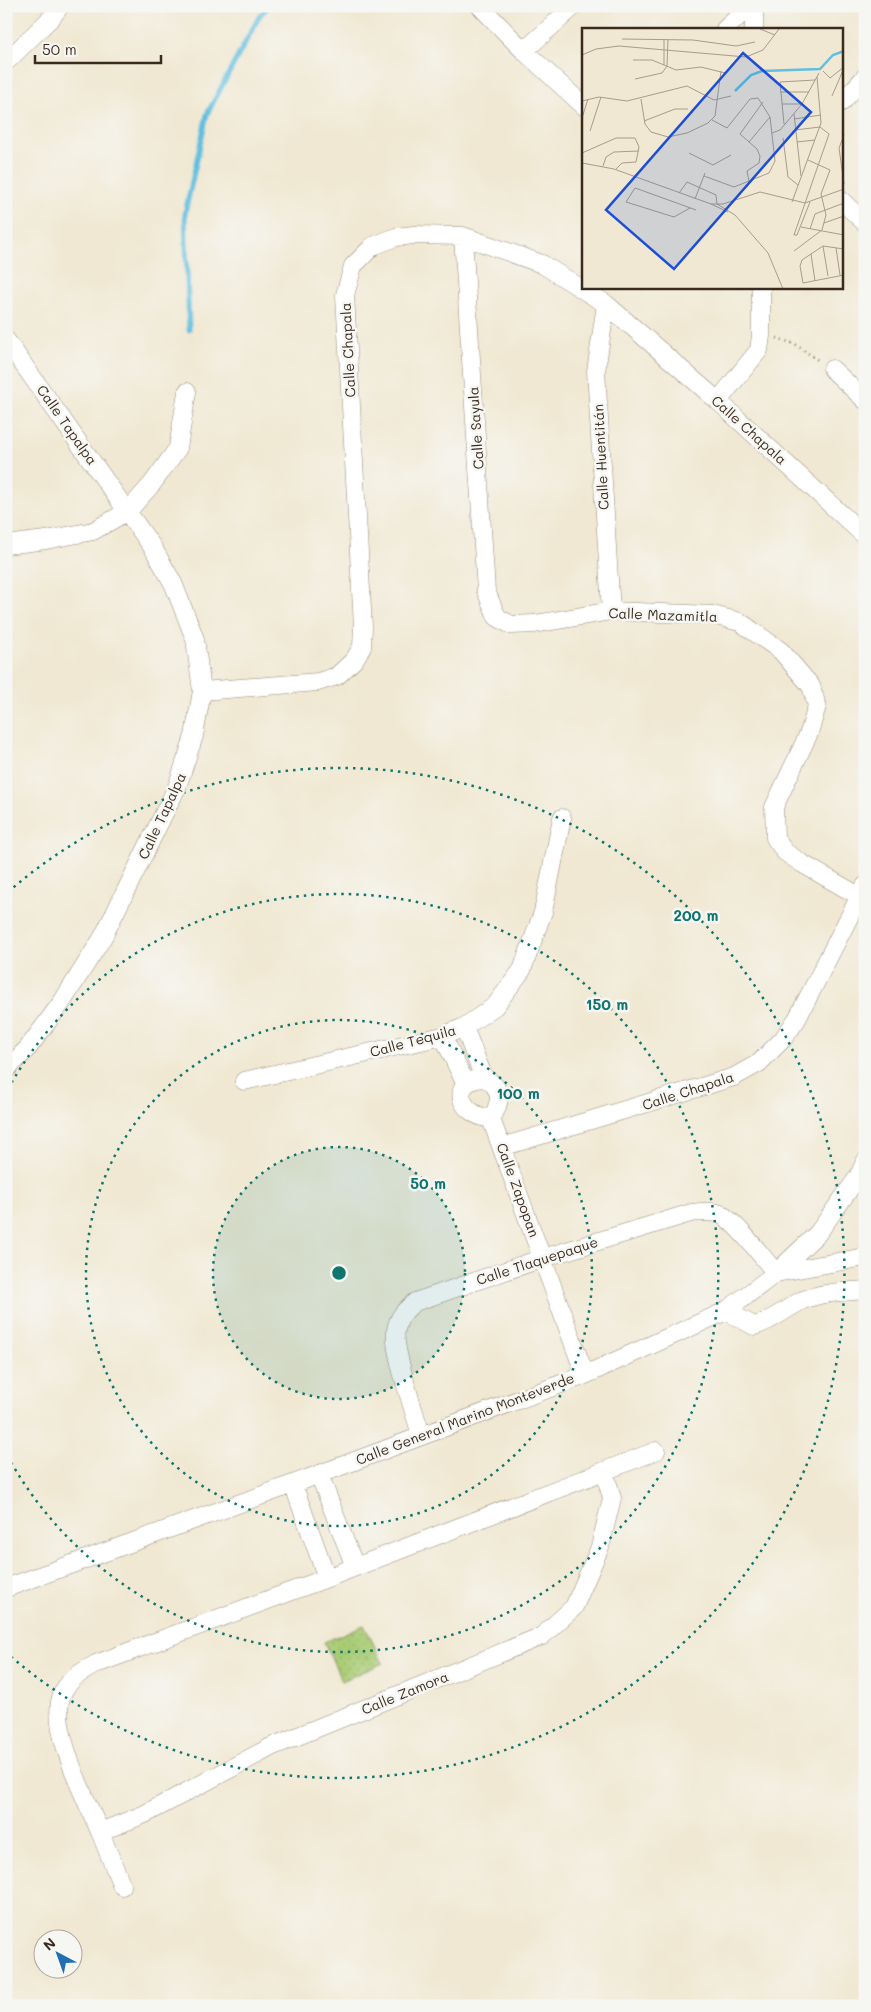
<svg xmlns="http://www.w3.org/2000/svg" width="871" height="2012" font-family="Mali,sans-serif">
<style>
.park{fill:url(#park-dots);stroke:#727b4a}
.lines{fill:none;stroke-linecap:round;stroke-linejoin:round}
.stream{stroke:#61bfdf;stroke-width:5}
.minor-casing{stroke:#968978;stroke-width:19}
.path{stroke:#968978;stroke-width:3;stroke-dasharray:1 4;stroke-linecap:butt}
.minor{stroke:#fff;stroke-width:18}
.ring{fill:none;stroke:#0f766e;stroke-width:2.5;stroke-dasharray:2.5 5}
.labels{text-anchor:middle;stroke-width:5;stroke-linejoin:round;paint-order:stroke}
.street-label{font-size:14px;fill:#3b2a1e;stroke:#f6f6f2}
.inset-river{fill:none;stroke:#61bfdf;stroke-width:2.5}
.inset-road{fill:none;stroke:#a89c8a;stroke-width:1}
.view{fill:#1d4ed8;fill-opacity:0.15;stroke:#1d4ed8;stroke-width:2.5}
.inset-edge{fill:none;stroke:#3b2a1e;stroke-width:2.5}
.centre{fill:#0f766e;stroke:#f6f6f2;stroke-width:2.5}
.ring-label{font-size:15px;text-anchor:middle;font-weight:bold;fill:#0f766e;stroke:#f6f6f2;stroke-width:5;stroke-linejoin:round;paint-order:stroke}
</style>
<defs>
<pattern id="park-dots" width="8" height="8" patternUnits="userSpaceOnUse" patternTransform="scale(1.25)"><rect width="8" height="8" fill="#a9cc75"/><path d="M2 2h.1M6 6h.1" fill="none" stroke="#92af65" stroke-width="1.8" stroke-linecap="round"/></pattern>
</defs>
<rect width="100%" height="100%" fill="#f6f6f2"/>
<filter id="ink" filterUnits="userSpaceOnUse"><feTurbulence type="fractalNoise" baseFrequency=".02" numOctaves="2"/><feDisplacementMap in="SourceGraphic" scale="10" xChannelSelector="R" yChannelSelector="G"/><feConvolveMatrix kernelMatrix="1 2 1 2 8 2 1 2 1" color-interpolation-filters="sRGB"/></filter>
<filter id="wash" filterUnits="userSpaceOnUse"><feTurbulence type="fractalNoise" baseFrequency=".0096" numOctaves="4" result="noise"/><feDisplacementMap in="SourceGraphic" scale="20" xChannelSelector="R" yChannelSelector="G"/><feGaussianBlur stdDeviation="1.12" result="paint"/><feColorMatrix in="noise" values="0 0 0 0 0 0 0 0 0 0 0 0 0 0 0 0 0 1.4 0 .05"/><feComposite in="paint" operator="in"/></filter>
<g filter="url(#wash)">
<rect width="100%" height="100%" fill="#f0e8d2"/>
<path class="park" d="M364,1625L383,1663L342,1681L324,1642Z"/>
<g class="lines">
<path class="stream" d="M189,330L185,213L207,114L260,15L269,6"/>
</g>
</g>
<g filter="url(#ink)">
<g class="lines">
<g class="minor-casing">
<path id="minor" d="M480,6L524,51L584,106
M725,29L750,6
M754,29V6
M524,51L574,6
M6,62L52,17L60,6
M842,102L865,77
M842,201L865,223
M463,236L486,591L497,617L511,625L535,624L611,611L713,615L740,622L781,651L811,686L817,706L809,733L774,807L775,838L785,852L801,863L859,896
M606,304L596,371L611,611
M6,340L153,548L173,583L195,639L202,691L194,736L177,787L103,937L62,1002L28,1048L6,1070
M832,369L865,400
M718,401L759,350L761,336V288
M6,545L46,540L93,531L128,511L152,484L178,448L187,392
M202,691L318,682L337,676L354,660L362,647L363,627L345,295L353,266L373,246L396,237L414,235L463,236L542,264L606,304L718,401L865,536
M464,1027L484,1078
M443,1036L466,1085
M484,1078C504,1088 501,1103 491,1119C456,1114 450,1080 484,1078Z
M244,1081L443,1036L464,1027L495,1006L522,970L543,912L562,818
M491,1119L585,1375
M502,1147L734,1077L759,1063L783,1039L797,1019L865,886
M726,1311L754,1326C773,1321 786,1308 803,1300C823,1292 844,1292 865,1290
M421,1435C415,1413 392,1349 396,1330C398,1317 405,1310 415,1302L543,1258L691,1213C701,1212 713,1210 722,1215C739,1225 762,1257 776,1273L865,1257
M604,1471L612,1498L600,1547L574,1607L542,1636L271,1747L145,1814L100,1832C87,1801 45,1722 64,1690C72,1677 83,1671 96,1664L327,1578L656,1451
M319,1474L355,1567
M293,1484L327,1578
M6,1588L293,1484L585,1375L726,1311L776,1273L818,1233L858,1177L865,1162
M100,1832L122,1886"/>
</g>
<path class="path" d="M777,338L795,344L819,361"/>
<use href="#minor" class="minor"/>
</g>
</g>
<circle cx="339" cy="1273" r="126" fill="#0f766e" fill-opacity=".12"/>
<g class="ring">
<circle cx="339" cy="1273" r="126"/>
<circle cx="339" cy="1273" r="253"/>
<path d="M8 1089A379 379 0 1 1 8 1457"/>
<path d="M8 892A505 505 0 1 1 8 1654"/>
</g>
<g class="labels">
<g class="street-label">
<text transform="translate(348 350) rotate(-93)" y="5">Calle Chapala</text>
<text transform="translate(67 425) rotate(55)" y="5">Calle Tapalpa</text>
<text transform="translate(476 428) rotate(-94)" y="5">Calle Sayula</text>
<text transform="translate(749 430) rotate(42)" y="5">Calle Chapala</text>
<text transform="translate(601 457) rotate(-93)" y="5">Calle Huentitán</text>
<text transform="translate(663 615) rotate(2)" y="5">Calle Mazamitla</text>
<text transform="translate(162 816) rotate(-65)" y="5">Calle Tapalpa</text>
<text transform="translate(413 1041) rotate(-15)" y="5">Calle Tequila</text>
<text transform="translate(688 1091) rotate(-18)" y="5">Calle Chapala</text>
<text transform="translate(518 1190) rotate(70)" y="5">Calle Zapopan</text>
<text transform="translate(537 1261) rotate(-18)" y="5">Calle Tlaquepaque</text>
<text transform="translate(465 1419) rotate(-21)" y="5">Calle General Marino Monteverde</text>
<text transform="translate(405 1693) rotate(-22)" y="5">Calle Zamora</text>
</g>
</g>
<g transform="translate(582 28)">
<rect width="261" height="261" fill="#f0e8d2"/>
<path class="inset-river" d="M153,63L169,47L180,43L238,41L251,27L262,23"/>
<path class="inset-road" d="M178,1L193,7M40,11L111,12L154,18L173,14M0,27L14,21L37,18L164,29L181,22L197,1M51,32H70L94,42L119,39L143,45M82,37V11M241,43L248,50L262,39M53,51L80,45L85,38L86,11M198,64H227M250,68L262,40M59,71L63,96L69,104L86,109L105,105L126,95L133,88L139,43M0,73L17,69L45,73L105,58L132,72L149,68M200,76H220M212,86L219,148M0,90L6,71M212,91L239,87M62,93L93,81H106M202,96L198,54L233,52M213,102L238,99L247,106L212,207H215L228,174M8,103L19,69M190,105L198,102L220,76L237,45M262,107L257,120L262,156M201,110L206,149L216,157M167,114L188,89M215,114L233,112M0,125L34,110H53L57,119L54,134L40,135L34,141M107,125L131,137L149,127M0,135L32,141L129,176H141L178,164L223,175L262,161M21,138L24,129L32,124L57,123M122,148L152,159L187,145L193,133L188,89L176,70L168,71L145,100L130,92M167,153L165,143L177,135L178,128L175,121L158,106L181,74M97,165L105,154L134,167L135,176L153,187L186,225L201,261M113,171L123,145M210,174L239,95L235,49M129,176L146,184M108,180L92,189L44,174L53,160L56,161L114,182M242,195L262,188M219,199L262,207M228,201L233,186L262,175M241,218L246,248M254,220L258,247M262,221L241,218L220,232L218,238L221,255L262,247M212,223L240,202L244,187L239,166L248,142L226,132M229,226L233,253"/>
<path class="view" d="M161,25L229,84L92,241L24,182Z"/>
<rect width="261" height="261" class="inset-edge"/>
</g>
<circle cx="339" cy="1273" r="8" class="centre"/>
<g class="ring-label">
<text x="696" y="921">200 m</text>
<text x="607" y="1010">150 m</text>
<text x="518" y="1099">100 m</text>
<text x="428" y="1189">50 m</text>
</g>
<rect width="871" height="2012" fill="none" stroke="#f6f6f2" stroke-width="25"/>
<g transform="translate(58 1954) rotate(319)"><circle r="24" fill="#f6f6f2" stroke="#aba49d"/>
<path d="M0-4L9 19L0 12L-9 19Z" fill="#1f6fb2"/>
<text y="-8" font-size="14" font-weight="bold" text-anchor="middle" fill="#3b2a1e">N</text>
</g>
<path d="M35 55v8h126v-8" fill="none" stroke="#3b2a1e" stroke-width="2.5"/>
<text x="42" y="55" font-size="15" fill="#3b2a1e" stroke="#f6f6f2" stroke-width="4" paint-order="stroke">50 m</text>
</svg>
